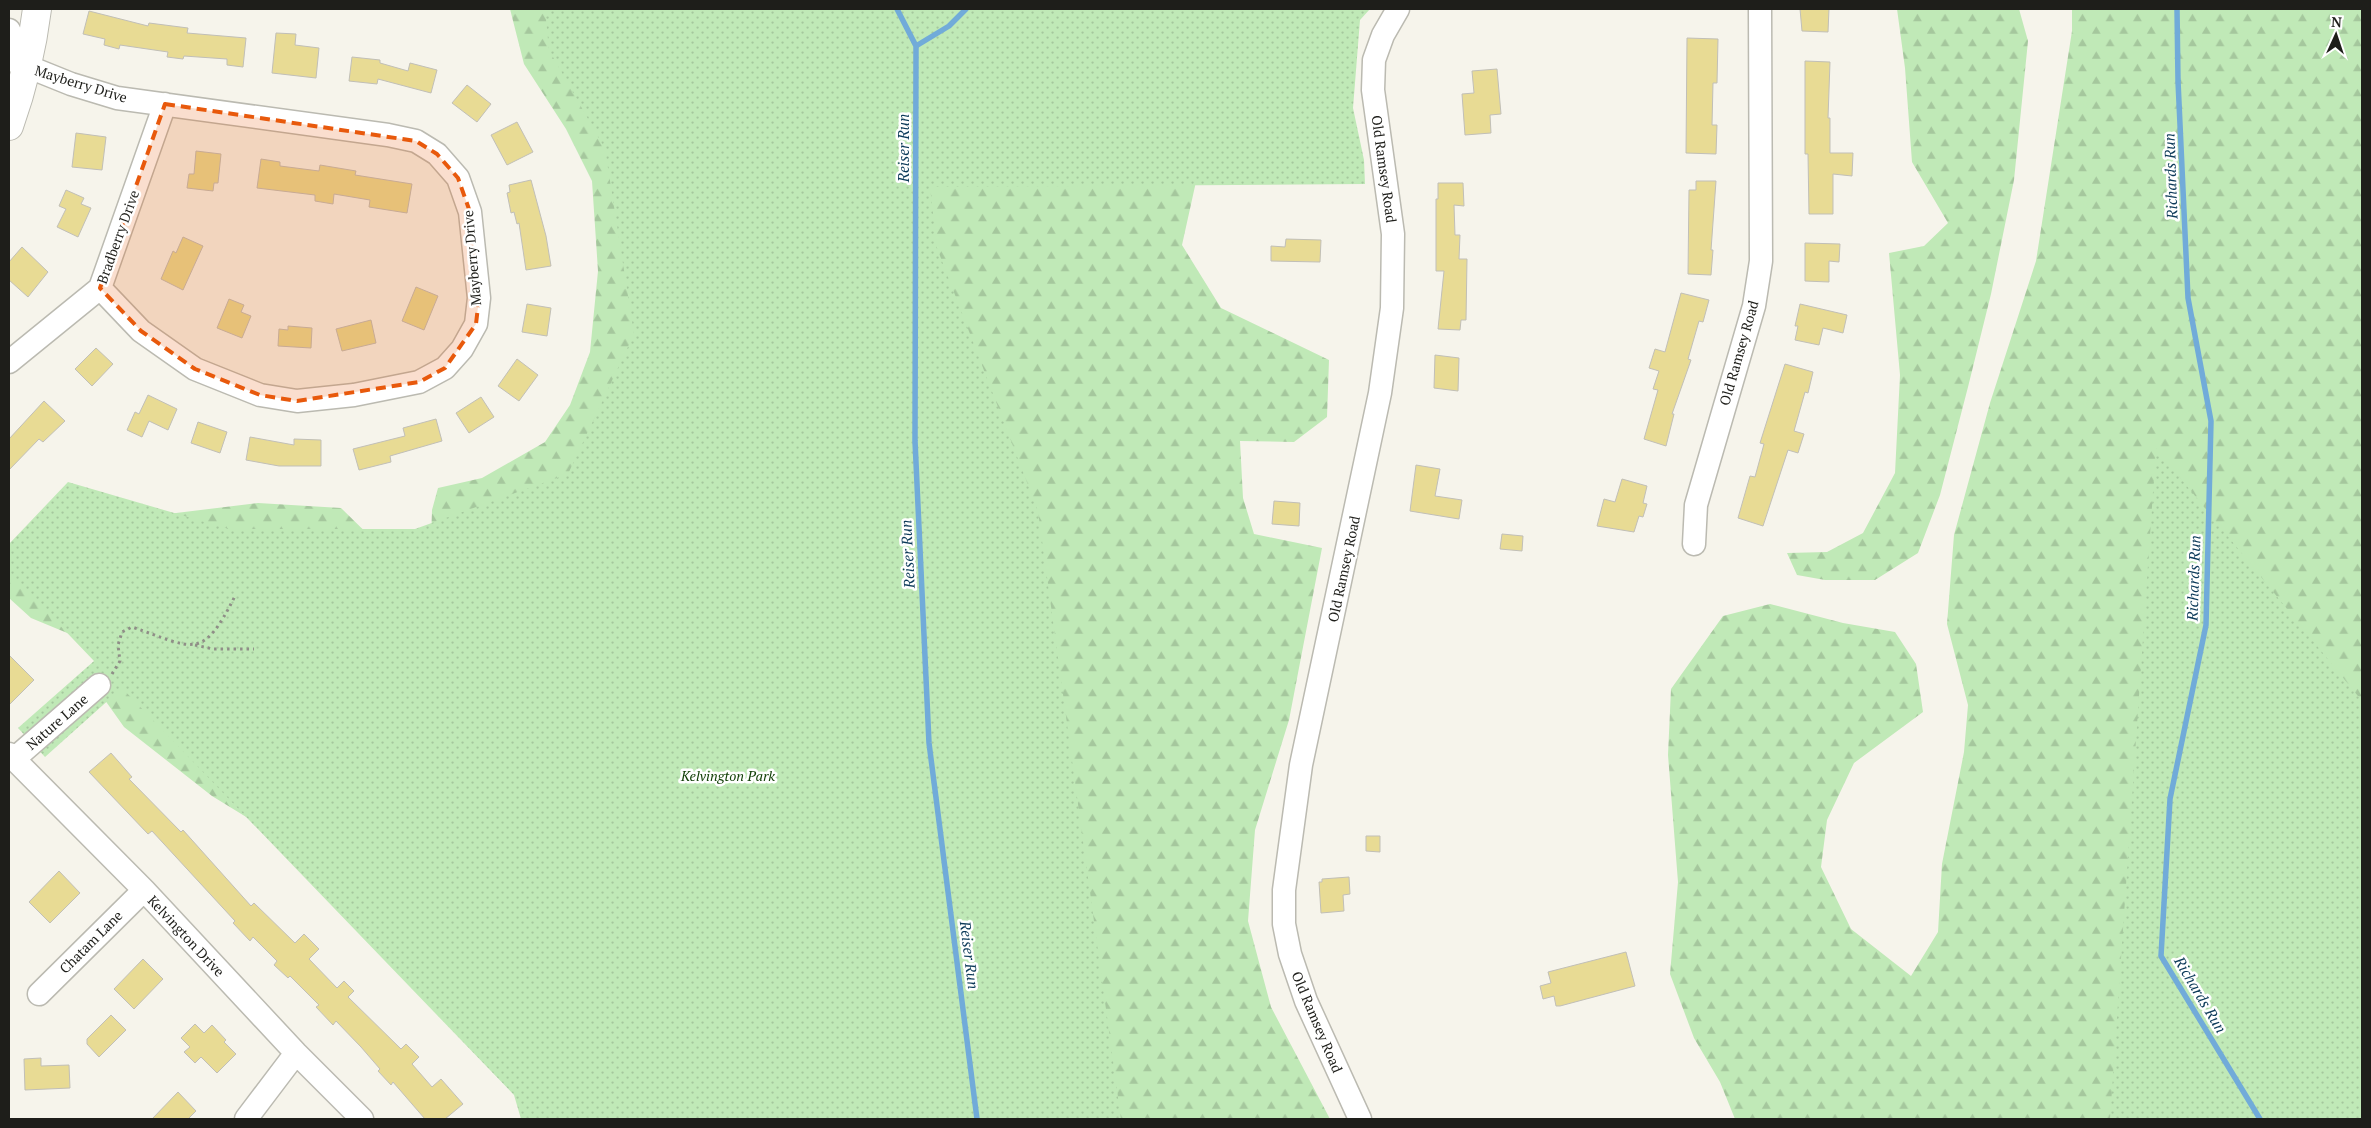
<svg xmlns="http://www.w3.org/2000/svg" width="2371" height="1128" font-family="'PT Serif',serif">
<style>
.forest{fill:url(#forest-firs)}
.park{fill:url(#park-dots)}
.lines{fill:none;stroke-linecap:round;stroke-linejoin:round}
.stream{stroke:#71abd9;stroke-width:5.5}
.building{fill:#e8db94;stroke:#c1bfb7}
.minor-casing{stroke:#bbbab1;stroke-width:25}
.major-casing{stroke:#bbbab1;stroke-width:30}
.path{stroke:#8f8e87;stroke-width:3;stroke-dasharray:2.5 4;stroke-linecap:butt}
.minor{stroke:#fff;stroke-width:22}
.major{stroke:#fff;stroke-width:28}
.marked{fill:#e8590c;fill-opacity:0.2;stroke:#e8590c;stroke-width:4;stroke-dasharray:10 6;stroke-linejoin:round}
.labels{text-anchor:middle;stroke-width:5;stroke-linejoin:round;paint-order:stroke}
.street-label{font-size:14px;fill:#1e1e1a;stroke:#fff}
.park-label{font-size:14px;font-style:italic;fill:#134108;stroke:#fff}
.water-label{font-size:15px;font-style:italic;fill:#0c3a59;stroke:#fff}
</style>
<defs>
<pattern id="forest-firs" width="22" height="20" patternUnits="userSpaceOnUse" patternTransform="scale(1.25)"><rect width="22" height="20" fill="#c0e9b7"/><path d="M5 1l3.5 6h-7zM16 11l3.5 6h-7z" fill="#a5c79d"/></pattern>
<pattern id="park-dots" width="8" height="8" patternUnits="userSpaceOnUse" patternTransform="scale(1.25)"><rect width="8" height="8" fill="#c0e9b7"/><path d="M2 2h.1M6 6h.1" fill="none" stroke="#a5c79d" stroke-width="1.8" stroke-linecap="round"/></pattern>
</defs>
<rect width="100%" height="100%" fill="#f6f4eb"/>
<path class="forest" d="M510,9H1359L1201,159L1182,245L1221,308L1329,360L1327,417L1294,442L1240,441L1243,498L1254,534L1322,548L1289,720L1255,830L1248,921L1271,1007L1330,1119H540L285,841L212,796L124,727L102,696L138,670L89,642L31,618L9,598V570L135,518L258,503L341,508L387,553L431,541L432,510L438,488L482,478L545,442L570,405L590,352L598,271L592,181L566,129L524,64Z
M1897,9H2019L2028,41L2014,180L1991,294L1968,387L1940,495L1918,553L1875,580H1825L1797,575L1787,553L1827,552L1863,533L1895,473L1900,375L1889,253L1924,246L1948,223L1912,162L1905,68Z
M2072,9H2362V958L2342,1119H1735L1720,1082L1694,1038L1670,974L1678,882L1668,755L1671,689L1723,616L1770,604L1843,623L1895,632L1916,664L1923,712L1854,763L1827,820L1821,867L1851,929L1911,976L1938,932L1942,864L1964,752L1968,705L1947,624L1954,535L1990,403L2036,261L2072,31Z"/>
<path class="park" d="M545,9H1370L1360,20L1353,108L1364,160L1365,184L930,187L937,248L1038,511L1121,1119H521L514,1095L122,688L45,757L18,728L94,661L9,572V544L68,482L229,529H415L568,474L634,334L605,149L549,50Z
M2156,448L2362,701V1119H2110Z"/>
<g class="lines">
<path class="stream" d="M897,9L916,46L915,441L929,743L977,1119
M2177,9L2178,81L2188,298L2211,421L2206,625L2170,799L2161,956L2260,1119
M916,46L949,26L966,9"/>
</g>
<path class="building" d="M1800,9H1829L1828,32L1802,31Z
M89,11L148,26L149,23L188,28L187,33L246,38L243,67L227,65V59L184,56L183,59L167,57L168,52L120,45L119,49L104,45L105,39L83,34Z
M276,33L296,34L295,45L319,48L316,78L272,73Z
M1687,38L1718,39L1717,83H1713L1712,125H1717L1716,154L1686,153Z
M352,57L380,60V63L408,71L410,63L437,70L431,93L378,79L377,84L349,81Z
M1805,61L1830,62L1828,118H1830V153H1853L1852,176L1833,174V214H1809L1808,154H1805Z
M1497,69L1501,114L1490,115L1491,133L1465,135L1462,94L1474,93L1472,71Z
M467,85L491,104L477,122L452,103Z
M517,122L533,152L507,165L491,135Z
M76,133L106,137L102,170L72,167Z
M196,151L221,154L218,183H214L213,191L187,188L189,174H194Z
M261,159L280,162V166L319,171L320,165L356,171L355,175L412,184L407,213L369,207L370,200L334,194L333,204L315,201V195L257,188Z
M531,180L546,236L551,266L526,270L519,223L517,224L514,212L511,213L507,193L510,192L509,185Z
M1696,181H1716L1711,250H1713L1711,275L1688,274L1689,190H1696Z
M1438,183H1463L1464,206L1454,205L1455,235H1460L1459,259H1467L1466,320H1461L1460,330L1438,329L1444,271H1436V199H1438Z
M66,190L84,198L81,204L91,208L78,237L57,227L66,209L59,206Z
M183,237L203,246L183,290L161,279L173,251L176,253Z
M1286,239L1321,240L1320,262L1271,261V246L1285,247Z
M1805,243L1840,244L1839,262L1829,261V282L1805,281Z
M22,247L48,272L28,297L9,280V262Z
M416,287L438,296L424,330L402,321Z
M1681,293L1709,300L1703,322L1699,321L1688,359L1691,360L1672,414H1674L1666,446L1644,439L1658,390L1653,389L1659,371L1649,368L1655,349L1665,352Z
M229,299L244,305L241,312L251,316L242,338L217,328Z
M527,304L551,308L547,336L522,332Z
M1800,304L1847,315L1843,333L1823,328L1819,345L1795,340L1798,326H1795Z
M371,320L376,343L342,351L336,329Z
M288,326L312,328L311,348L278,346L279,329L288,330Z
M96,348L113,364L92,386L75,369Z
M1435,355L1459,358L1458,391L1434,388Z
M517,359L538,375L519,401L498,386Z
M1785,364L1813,372L1808,393L1805,392L1794,431L1804,434L1798,453L1788,450L1763,526L1738,518L1750,476L1755,477L1764,444L1760,443Z
M148,395L177,409L168,430L149,421L142,437L127,430L135,412L139,414Z
M481,397L494,417L469,433L456,413Z
M44,401L65,421L43,442L39,439L9,470V439Z
M436,419L442,441L390,456L391,462L359,470L353,449L405,436L403,428Z
M198,422L227,432L220,453L191,443Z
M250,437L294,445V439L321,440V466H279L246,460Z
M1416,465L1440,469L1435,496L1462,500L1459,519L1410,511Z
M1622,479L1647,486L1643,503L1647,504L1643,517L1639,516L1634,532L1597,526L1604,499L1615,502Z
M1274,501L1300,503L1299,526L1272,524Z
M1502,534L1523,536L1522,551L1500,549Z
M9,655L34,680L9,705Z
M111,753L132,777L129,779L181,832L183,830L251,906L254,903L295,943L304,934L319,949L309,959L337,988L344,981L354,991L348,997L401,1049L406,1044L419,1057L412,1064L432,1087L441,1079L463,1104L445,1119H425L393,1082L391,1085L378,1071L380,1069L361,1047L336,1021L333,1025L316,1007L319,1005L290,976L288,978L274,965L277,961L253,937L250,941L233,923L235,921L152,831L148,834L89,772Z
M1366,836H1380V852L1366,851Z
M59,871L80,893L50,923L29,902Z
M1349,877L1350,894L1343,895L1344,911L1321,913L1319,882H1322V879Z
M1626,952L1635,986L1560,1006H1556L1554,996L1543,999L1540,986L1551,983L1548,972Z
M143,959L163,979L134,1009L114,989Z
M111,1015L126,1030L99,1057L87,1044V1039Z
M195,1024L204,1033L212,1025L226,1040L224,1042L236,1054L217,1073L201,1057L195,1063L184,1052L190,1047L181,1038Z
M41,1058V1066L69,1065L70,1088L25,1090L24,1059Z
M178,1092L196,1111L188,1119H152Z"/>
<g class="lines">
<g class="minor-casing">
<path id="minor" d="M9,30L27,68
M9,59L71,84L117,98L388,135L416,141L437,154L458,178L470,212L479,298L476,324L462,349L445,368L419,382L354,395L297,401L260,395L195,369L141,331L100,288
M9,362L100,288L165,104
M1694,544L1696,505L1754,306L1761,261L1760,9
M9,754L144,890L296,1053L362,1119
M14,759L99,685
M39,994L144,890
M246,1119L296,1053
M1360,1119L1306,1001L1290,954L1284,924V890L1301,765L1380,393L1392,308L1393,234L1373,90L1374,60L1383,35L1398,9"/>
</g>
<g class="major-casing">
<path id="major" d="M9,126C23,87 32,49 37,9"/>
</g>
<path class="path" d="M195,645L213,649H254
M112,674L120,661L118,645L122,632L132,627C194,648 202,662 235,596"/>
<use href="#minor" class="minor"/>
<use href="#major" class="major"/>
</g>
<path class="marked" d="M165,104L416,141L437,154L458,178L470,212L479,298L476,324L445,368L419,382L297,401L260,395L195,369L141,331L100,288Z"/>
<g class="labels">
<g class="street-label">
<text transform="translate(81 84) rotate(17)" y="5">Mayberry Drive</text>
<text transform="translate(1384 169) rotate(82)" y="5">Old Ramsey Road</text>
<text transform="translate(118 237) rotate(-70)" y="5">Bradberry Drive</text>
<text transform="translate(472 258) rotate(-95)" y="5">Mayberry Drive</text>
<text transform="translate(1739 353) rotate(-74)" y="5">Old Ramsey Road</text>
<text transform="translate(1344 569) rotate(-78)" y="5">Old Ramsey Road</text>
<text transform="translate(57 722) rotate(-41)" y="5">Nature Lane</text>
<text transform="translate(186 936) rotate(47)" y="5">Kelvington Drive</text>
<text transform="translate(91 942) rotate(-45)" y="5">Chatam Lane</text>
<text transform="translate(1317 1022) rotate(67)" y="5">Old Ramsey Road</text>
</g>
<g class="park-label">
<text x="728" y="781">Kelvington Park</text>
</g>
<g class="water-label">
<text transform="translate(904 148) rotate(-90)" y="5">Reiser Run</text>
<text transform="translate(2171 176) rotate(-92)" y="5">Richards Run</text>
<text transform="translate(908 554) rotate(-93)" y="5">Reiser Run</text>
<text transform="translate(2194 578) rotate(-88)" y="5">Richards Run</text>
<text transform="translate(969 955) rotate(83)" y="5">Reiser Run</text>
<text transform="translate(2200 995) rotate(59)" y="5">Richards Run</text>
</g>
</g>
<rect width="2371" height="1128" fill="none" stroke="#1e1e1a" stroke-width="20"/>
<g transform="translate(2336 35) rotate(3)" stroke="#ffffff" stroke-width="4" paint-order="stroke">
<path d="M0-4L9 19L0 12L-9 19Z" fill="#1e1e1a"/>
<text y="-8" font-size="14" font-weight="bold" text-anchor="middle" fill="#1e1e1a">N</text>
</g>
</svg>
